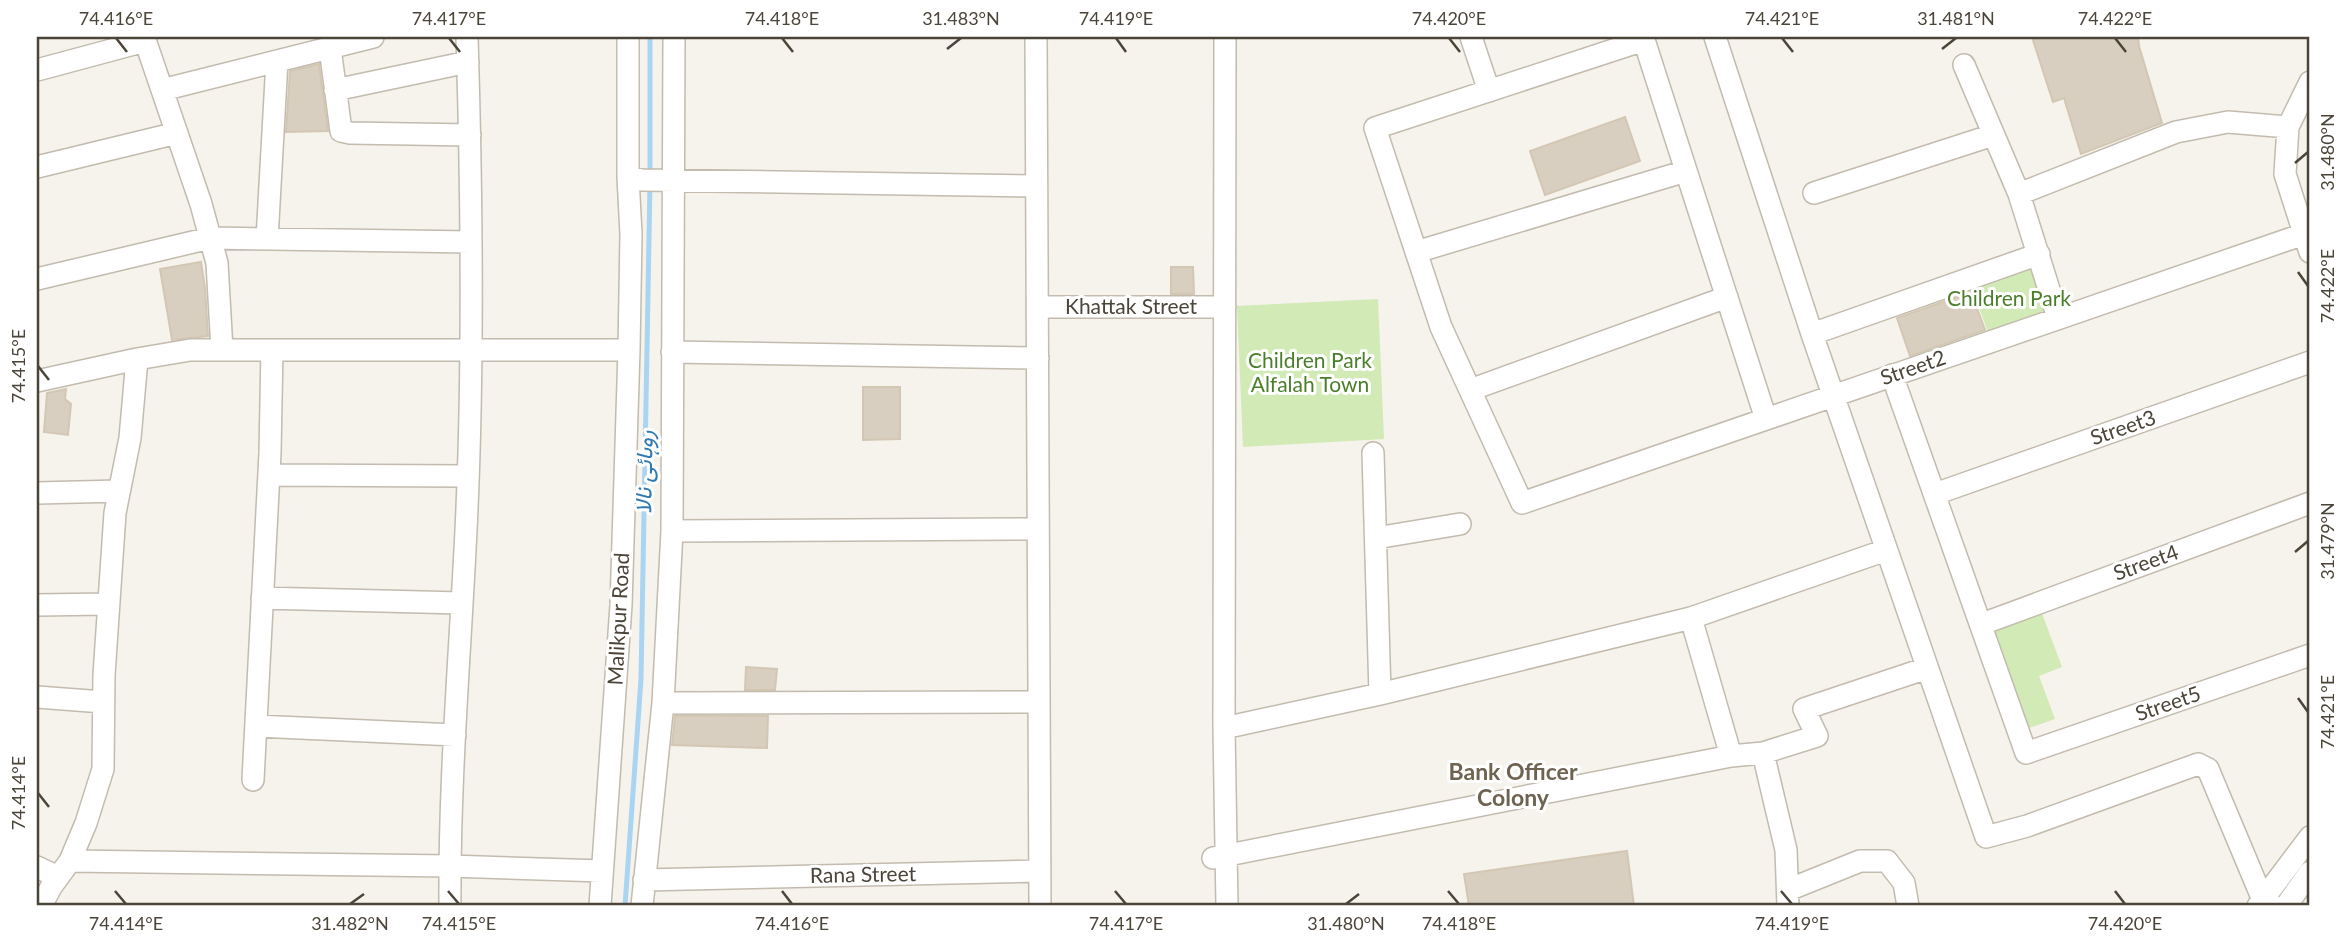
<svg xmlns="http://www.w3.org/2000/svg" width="2347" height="943" font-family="Lato,Vazirmatn,sans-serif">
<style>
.green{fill:#d2eab5}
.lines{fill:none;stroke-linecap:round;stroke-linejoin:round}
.stream{stroke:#a9d4f2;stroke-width:5}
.building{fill:#d8cfc1;stroke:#d3c7b4;stroke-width:2}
.minor-casing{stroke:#c2bbae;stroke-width:24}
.minor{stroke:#fff;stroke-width:21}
.ticks{fill:none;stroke:#4b4439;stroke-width:2.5}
.labels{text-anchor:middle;stroke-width:6;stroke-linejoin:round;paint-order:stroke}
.park-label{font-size:21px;fill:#4a7f2a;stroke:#fff}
.street-label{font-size:21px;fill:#4b4439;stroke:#fff}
.water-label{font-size:23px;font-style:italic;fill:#2e7ab2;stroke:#fff}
.neighbourhood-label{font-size:23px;font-weight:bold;fill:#6e6250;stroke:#fff}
.neatline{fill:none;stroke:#4b4439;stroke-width:2.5}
.ticks-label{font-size:18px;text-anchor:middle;fill:#4b4439}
</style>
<rect width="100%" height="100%" fill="#f6f3ec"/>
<path class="green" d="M2031,261L2048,315L1990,338L1970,282Z
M1378,299L1384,439L1243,447L1237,306Z
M2040,608L2062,667L2039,676L2055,719L2026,729L1988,627Z"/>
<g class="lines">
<path class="stream" d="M650,174V37
M625,906L641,679L650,183"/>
</g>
<path class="building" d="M2032,37H2138L2139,46L2162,123L2081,154L2064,98L2053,102Z
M319,64L328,131L286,132L290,71Z
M1625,117L1640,161L1545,195L1530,151Z
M201,262L205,288L208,336L172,340L160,269Z
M1171,267H1193L1194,294H1171Z
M1971,292L1985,330L1910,356L1897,318Z
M863,387H900V439L863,440Z
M66,389L65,399L71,404L68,435L44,432L47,393Z
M746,667L777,669L775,690H745Z
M675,716H768L767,748L672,745Z
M1627,851L1634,906H1469L1464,874Z"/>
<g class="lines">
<g class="minor-casing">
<path id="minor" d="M144,37L201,204L217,263L222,350
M1036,37L1040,906
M1225,37L1224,728L1227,906
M1471,37L1489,91
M1715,37L1812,334L1986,837L2027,826L2198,764L2208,769L2263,900L2273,906
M330,48L341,131L350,133L470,135
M1964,65L2019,194L2058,318
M37,70L145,41
M2310,82L2288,127L2285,174L2310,252
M162,90L373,37
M335,90L468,62
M37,167L177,133
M628,177L642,180L1036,186
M1814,193L1993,135
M2019,194L2176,132L2228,122L2288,127
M267,239L277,61
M1416,252L1686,171
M37,279L210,238L471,242
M1038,307H1225
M1812,334L2039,254
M672,352L1038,358
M1892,375L2026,753L2310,655
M37,381L137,359L190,350H629
M1470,390L1727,297
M1766,419L1644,40L1375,128L1441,327L1522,503L2304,234
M1373,453L1380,694
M269,475L467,476
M37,493L119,491
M1935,494L2310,362
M672,531L1037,529
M1376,538L1460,524
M262,598L461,603
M37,605L108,604
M1691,618L1731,756
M1982,624L2310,503
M37,697L103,702
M663,703L1039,702
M256,726L455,735
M1224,728L1380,694L1691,618L1886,550
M1763,753L1786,850L1788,906
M253,780L270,453L272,350
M1213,858L1731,756L1763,753L1817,736L1804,709L1927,668
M70,861L450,866L602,871
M37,867L58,877
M644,880L1040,871
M1788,890L1860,861H1887L1904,883L1908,906
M41,906L51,887L70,861L86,823L103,769L104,675L115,513L130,438L137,359
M450,906C449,781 460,655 466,530C474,366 472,201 467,37
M600,906L621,605L629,350L631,234L628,177V37
M642,906L663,703L672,531L674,37
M2258,906L2310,837
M2286,906L2310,872"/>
</g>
<use href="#minor" class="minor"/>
</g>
<path class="ticks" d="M116,38L127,52M449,38L460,52M782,38L793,52M1116,38L1126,52M1449,38L1460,52M1782,38L1793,52M2115,38L2126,52M947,49L961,38M1942,49L1956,38M2295,163L2308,152M2298,272L2308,286M38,366L49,380M2295,552L2308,541M2298,698L2308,712M38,793L49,807M115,891L126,904M448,891L459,904M782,891L792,904M1115,891L1126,904M1448,891L1459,904M1781,891L1792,904M2115,891L2125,904M350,904L364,894M1346,904L1359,894"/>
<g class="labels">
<g class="park-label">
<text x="2009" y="306">Children Park</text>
<text x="1310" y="368">Children Park<tspan x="1310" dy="24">Alfalah Town</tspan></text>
</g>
<g class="street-label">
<text x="1131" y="314">Khattak Street</text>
<text transform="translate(1913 368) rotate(-19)" y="7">Street2</text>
<text transform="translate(2123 428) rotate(-19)" y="7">Street3</text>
<text transform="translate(2146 563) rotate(-20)" y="7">Street4</text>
<text transform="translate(619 619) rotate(-87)" y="7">Malikpur Road</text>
<text transform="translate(2168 704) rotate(-19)" y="7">Street5</text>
<text transform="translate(863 875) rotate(-1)" y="7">Rana Street</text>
</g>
<g class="water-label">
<text transform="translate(644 472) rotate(-89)" y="8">روہائی نالا</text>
</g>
<g class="neighbourhood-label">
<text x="1513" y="780">Bank Officer<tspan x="1513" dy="26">Colony</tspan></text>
</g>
</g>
<rect width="2347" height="943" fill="none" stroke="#ffffff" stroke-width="77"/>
<rect x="38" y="38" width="2270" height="866" class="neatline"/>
<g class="ticks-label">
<text x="116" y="25">74.416°E</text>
<text x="449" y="25">74.417°E</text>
<text x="782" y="25">74.418°E</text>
<text x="961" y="25">31.483°N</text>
<text x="1116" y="25">74.419°E</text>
<text x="1449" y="25">74.420°E</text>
<text x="1782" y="25">74.421°E</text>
<text x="1956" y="25">31.481°N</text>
<text x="2115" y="25">74.422°E</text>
<text transform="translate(2328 152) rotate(-90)" y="6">31.480°N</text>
<text transform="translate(2328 286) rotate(-90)" y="6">74.422°E</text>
<text transform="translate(19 366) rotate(-90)" y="6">74.415°E</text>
<text transform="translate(2328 541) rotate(-90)" y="6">31.479°N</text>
<text transform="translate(2328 712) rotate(-90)" y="6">74.421°E</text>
<text transform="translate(19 793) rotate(-90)" y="6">74.414°E</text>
<text x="126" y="930">74.414°E</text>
<text x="350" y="930">31.482°N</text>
<text x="459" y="930">74.415°E</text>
<text x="792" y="930">74.416°E</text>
<text x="1126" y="930">74.417°E</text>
<text x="1346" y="930">31.480°N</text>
<text x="1459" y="930">74.418°E</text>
<text x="1792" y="930">74.419°E</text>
<text x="2125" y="930">74.420°E</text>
</g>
</svg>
